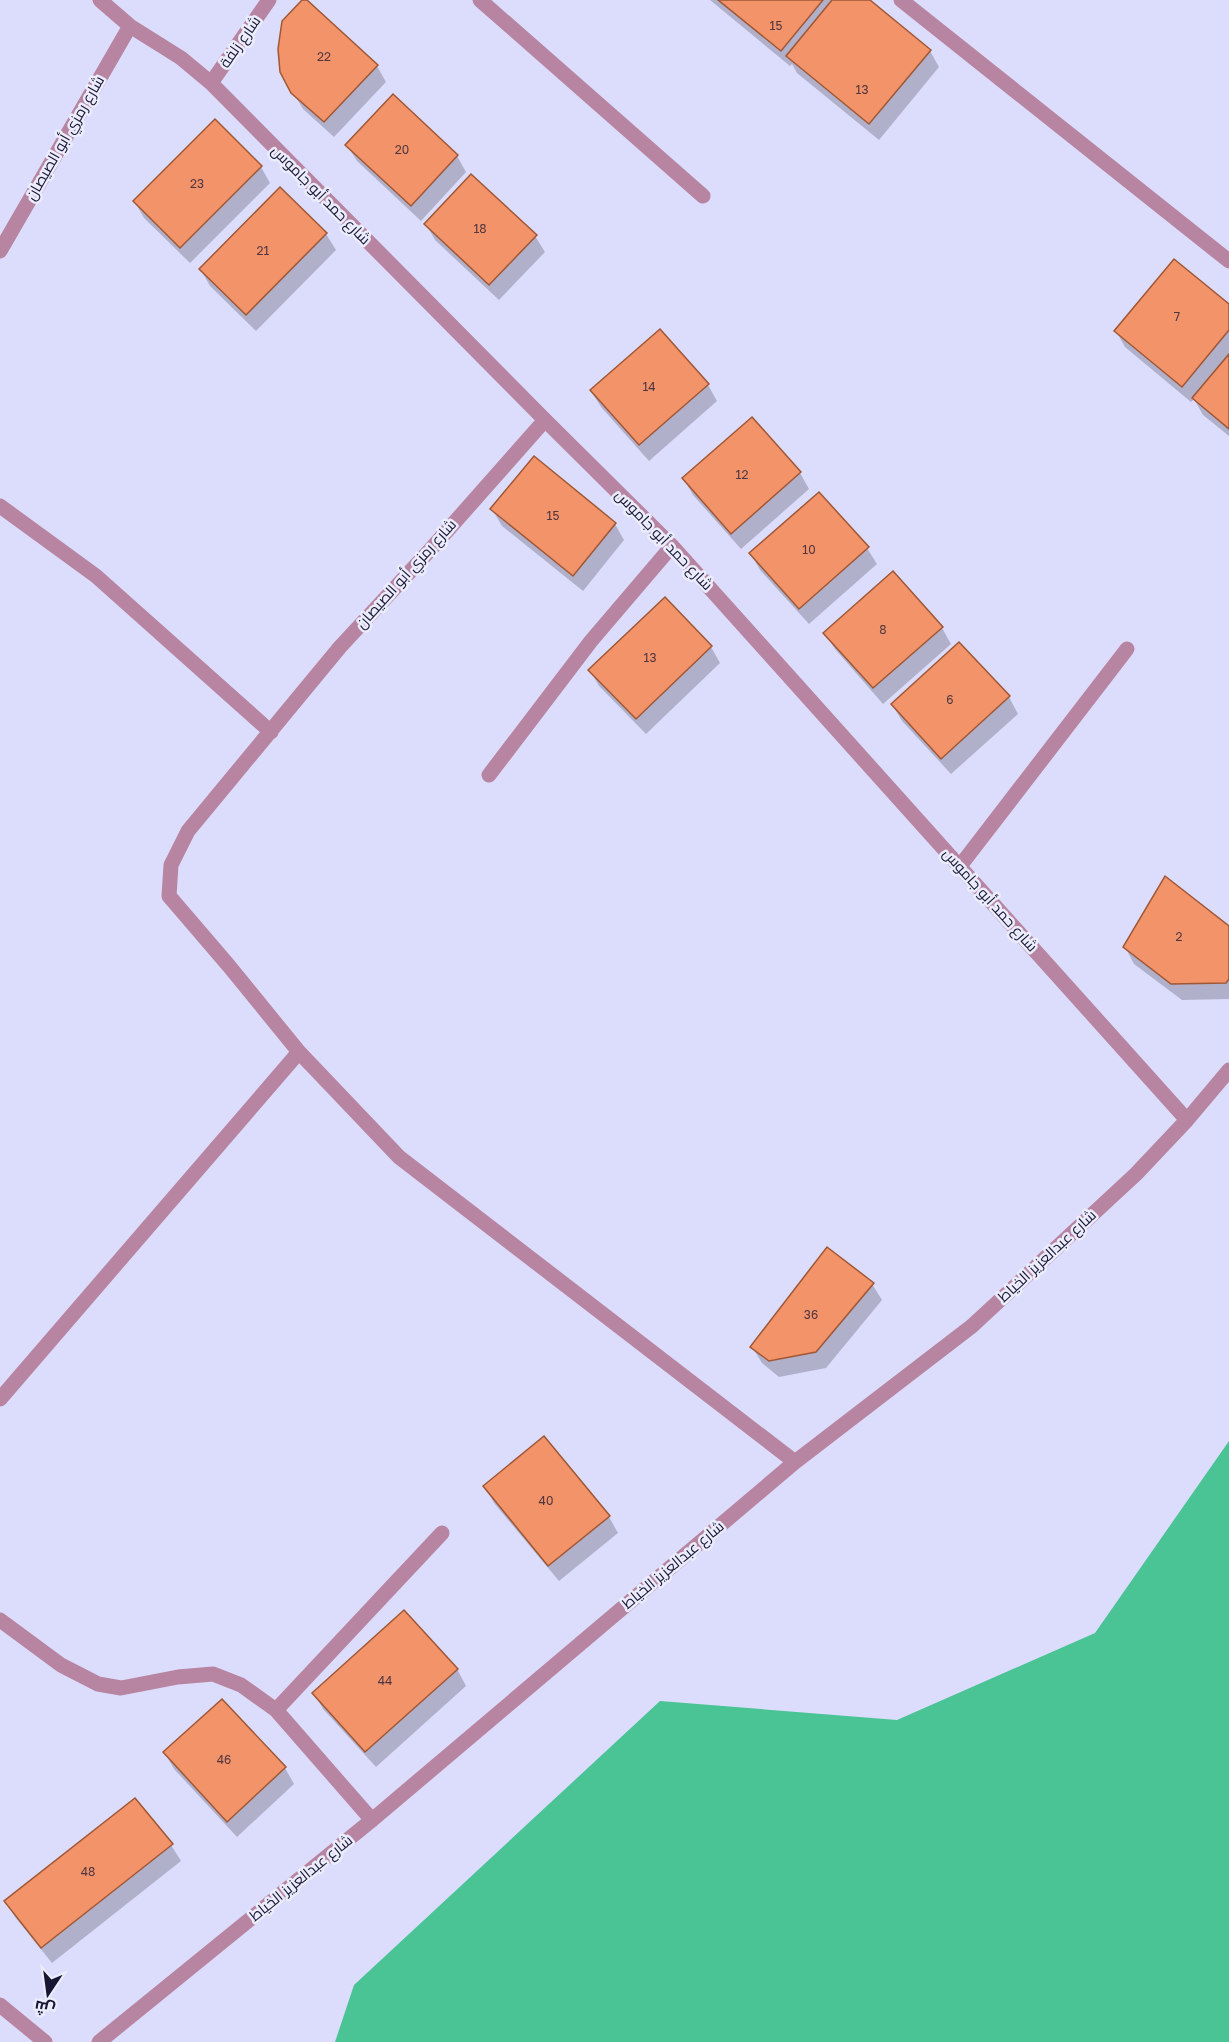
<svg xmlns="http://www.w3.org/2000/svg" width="1229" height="2042" font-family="'Golos Text',Cairo,sans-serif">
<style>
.forest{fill:#4ac395}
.shadow{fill:#0003}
.building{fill:#f29369;stroke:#a05735;stroke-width:1.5}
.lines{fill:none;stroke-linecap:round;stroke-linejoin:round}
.minor{stroke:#b785a1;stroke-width:15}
.labels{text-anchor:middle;stroke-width:5;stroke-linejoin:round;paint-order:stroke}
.number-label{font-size:12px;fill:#4e3540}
.street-label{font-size:15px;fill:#181633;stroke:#ebecfc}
</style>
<rect width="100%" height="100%" fill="#dcddfd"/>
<path class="forest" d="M1229,1441V2042H335L354,1985L660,1701L897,1720L1095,1633Z"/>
<path class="shadow" d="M304,0L377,66L386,82L334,137L303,109L281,72Z
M710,0H867L930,51L939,67L879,140L797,73L792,64L790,66Z
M347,145L457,156L466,172L421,221L357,161Z
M261,167L270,183L190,263L144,218L135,202Z
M280,189L326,234L336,250L256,331L210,286L201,270Z
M426,224L535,236L545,252L499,300L435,240Z
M1229,306V436L1203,415L1194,399L1191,402L1125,347L1116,331Z
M708,385L717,401L649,461L601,407L591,391Z
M752,419L800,473L809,489L741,549L693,495L684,479Z
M492,509L615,524L624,540L583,591L502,526Z
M867,548L877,564L809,624L760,570L751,554Z
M942,628L951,644L883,704L835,649L825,633Z
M711,647L720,663L646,734L599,686L590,670Z
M1009,697L1018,714L951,774L902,721L892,704Z
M1229,928V999L1182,1000L1134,964L1125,947Z
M872,1284L882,1300L826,1368L779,1377L762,1363L752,1347Z
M485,1486L609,1517L618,1533L559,1581L494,1503Z
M457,1669L466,1686L376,1767L323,1709L314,1693Z
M222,1701L285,1768L294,1784L237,1837L174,1769L165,1753Z
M171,1845L181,1861L52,1963L15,1917L6,1901Z"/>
<path class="building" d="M302,0H307L378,65L324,122L291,93L280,72L278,49L282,21Z
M718,0H823L781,51Z
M832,0H870L931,50L869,124L786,56Z
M393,94L458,155L411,206L345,145Z
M215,119L262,166L180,248L133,201Z
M471,174L537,235L489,285L424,224Z
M280,187L327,233L246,315L199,269Z
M1174,259L1229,304V330L1182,387L1114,331Z
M660,329L709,384L639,445L590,390Z
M1229,354V429L1192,398Z
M752,417L801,472L731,534L682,478Z
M534,456L616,523L573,576L490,509Z
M819,492L869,547L799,609L749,553Z
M893,571L943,627L873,688L823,633Z
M665,597L712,646L636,719L588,670Z
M959,642L1010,696L941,759L891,704Z
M1165,876L1229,926V979L1226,983L1171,984L1123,947Z
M827,1247L874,1283L816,1352L769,1361L750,1347Z
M544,1436L610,1516L548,1566L483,1486Z
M404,1610L458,1669L365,1752L312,1693Z
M222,1699L286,1767L227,1822L163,1752Z
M135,1798L173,1844L41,1948L4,1901Z"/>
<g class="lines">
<path class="minor" d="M100,0L130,26L181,58L211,83L545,420L672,546L1187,1120
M480,0L703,196
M901,0L1229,261
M211,83L269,0
M0,251L130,26
M545,420L431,549L340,647L188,831L171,865L169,896L229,966L299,1052L399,1157L795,1462
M0,506L96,576L271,732
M489,775L591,641L672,546
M960,866L1127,649
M0,1399L299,1052
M0,1620L61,1665L98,1684L121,1688L178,1677L213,1674L241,1685L276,1710L372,1820
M276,1710L442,1533
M0,2005L45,2042
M99,2042L372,1820L795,1462L972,1326L1136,1174L1187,1120L1229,1070"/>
</g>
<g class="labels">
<g class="number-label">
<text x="776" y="30">15</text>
<text x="324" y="61">22</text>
<text x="862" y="94">13</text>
<text x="402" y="154">20</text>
<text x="197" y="188">23</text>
<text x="480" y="233">18</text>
<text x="263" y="255">21</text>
<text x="1177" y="321">7</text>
<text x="649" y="391">14</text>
<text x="742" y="479">12</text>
<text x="553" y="520">15</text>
<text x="809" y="554">10</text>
<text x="883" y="634">8</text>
<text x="650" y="662">13</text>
<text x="950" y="704">6</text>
<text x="1179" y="941">2</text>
<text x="811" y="1319">36</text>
<text x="546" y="1505">40</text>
<text x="385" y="1685">44</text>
<text x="224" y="1764">46</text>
<text x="88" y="1876">48</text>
</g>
<g class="street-label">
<text transform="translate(240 42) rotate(-55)" y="5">شارع زلفة</text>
<text transform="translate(65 138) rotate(-60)" y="5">شارع رمزي أبو الصيصان</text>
<text transform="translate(321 195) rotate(45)" y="5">شارع حمد أبو جاموس</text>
<text transform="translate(664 540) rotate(46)" y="5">شارع حمد أبو جاموس</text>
<text transform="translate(406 574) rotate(-48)" y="5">شارع رمزي أبو الصيصان</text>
<text transform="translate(990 900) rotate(48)" y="5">شارع حمد أبو جاموس</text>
<text transform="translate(1047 1256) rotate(-43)" y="5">شارع عبدالعزيز الخياط</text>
<text transform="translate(673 1565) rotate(-40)" y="5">شارع عبدالعزيز الخياط</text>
<text transform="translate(301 1878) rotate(-39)" y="5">شارع عبدالعزيز الخياط</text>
</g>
</g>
<g transform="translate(48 1994) rotate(193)" stroke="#ebecfc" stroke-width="4.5" paint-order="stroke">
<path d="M0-4.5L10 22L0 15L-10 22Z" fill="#181633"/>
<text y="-9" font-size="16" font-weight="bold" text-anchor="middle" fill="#181633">ش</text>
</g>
</svg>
